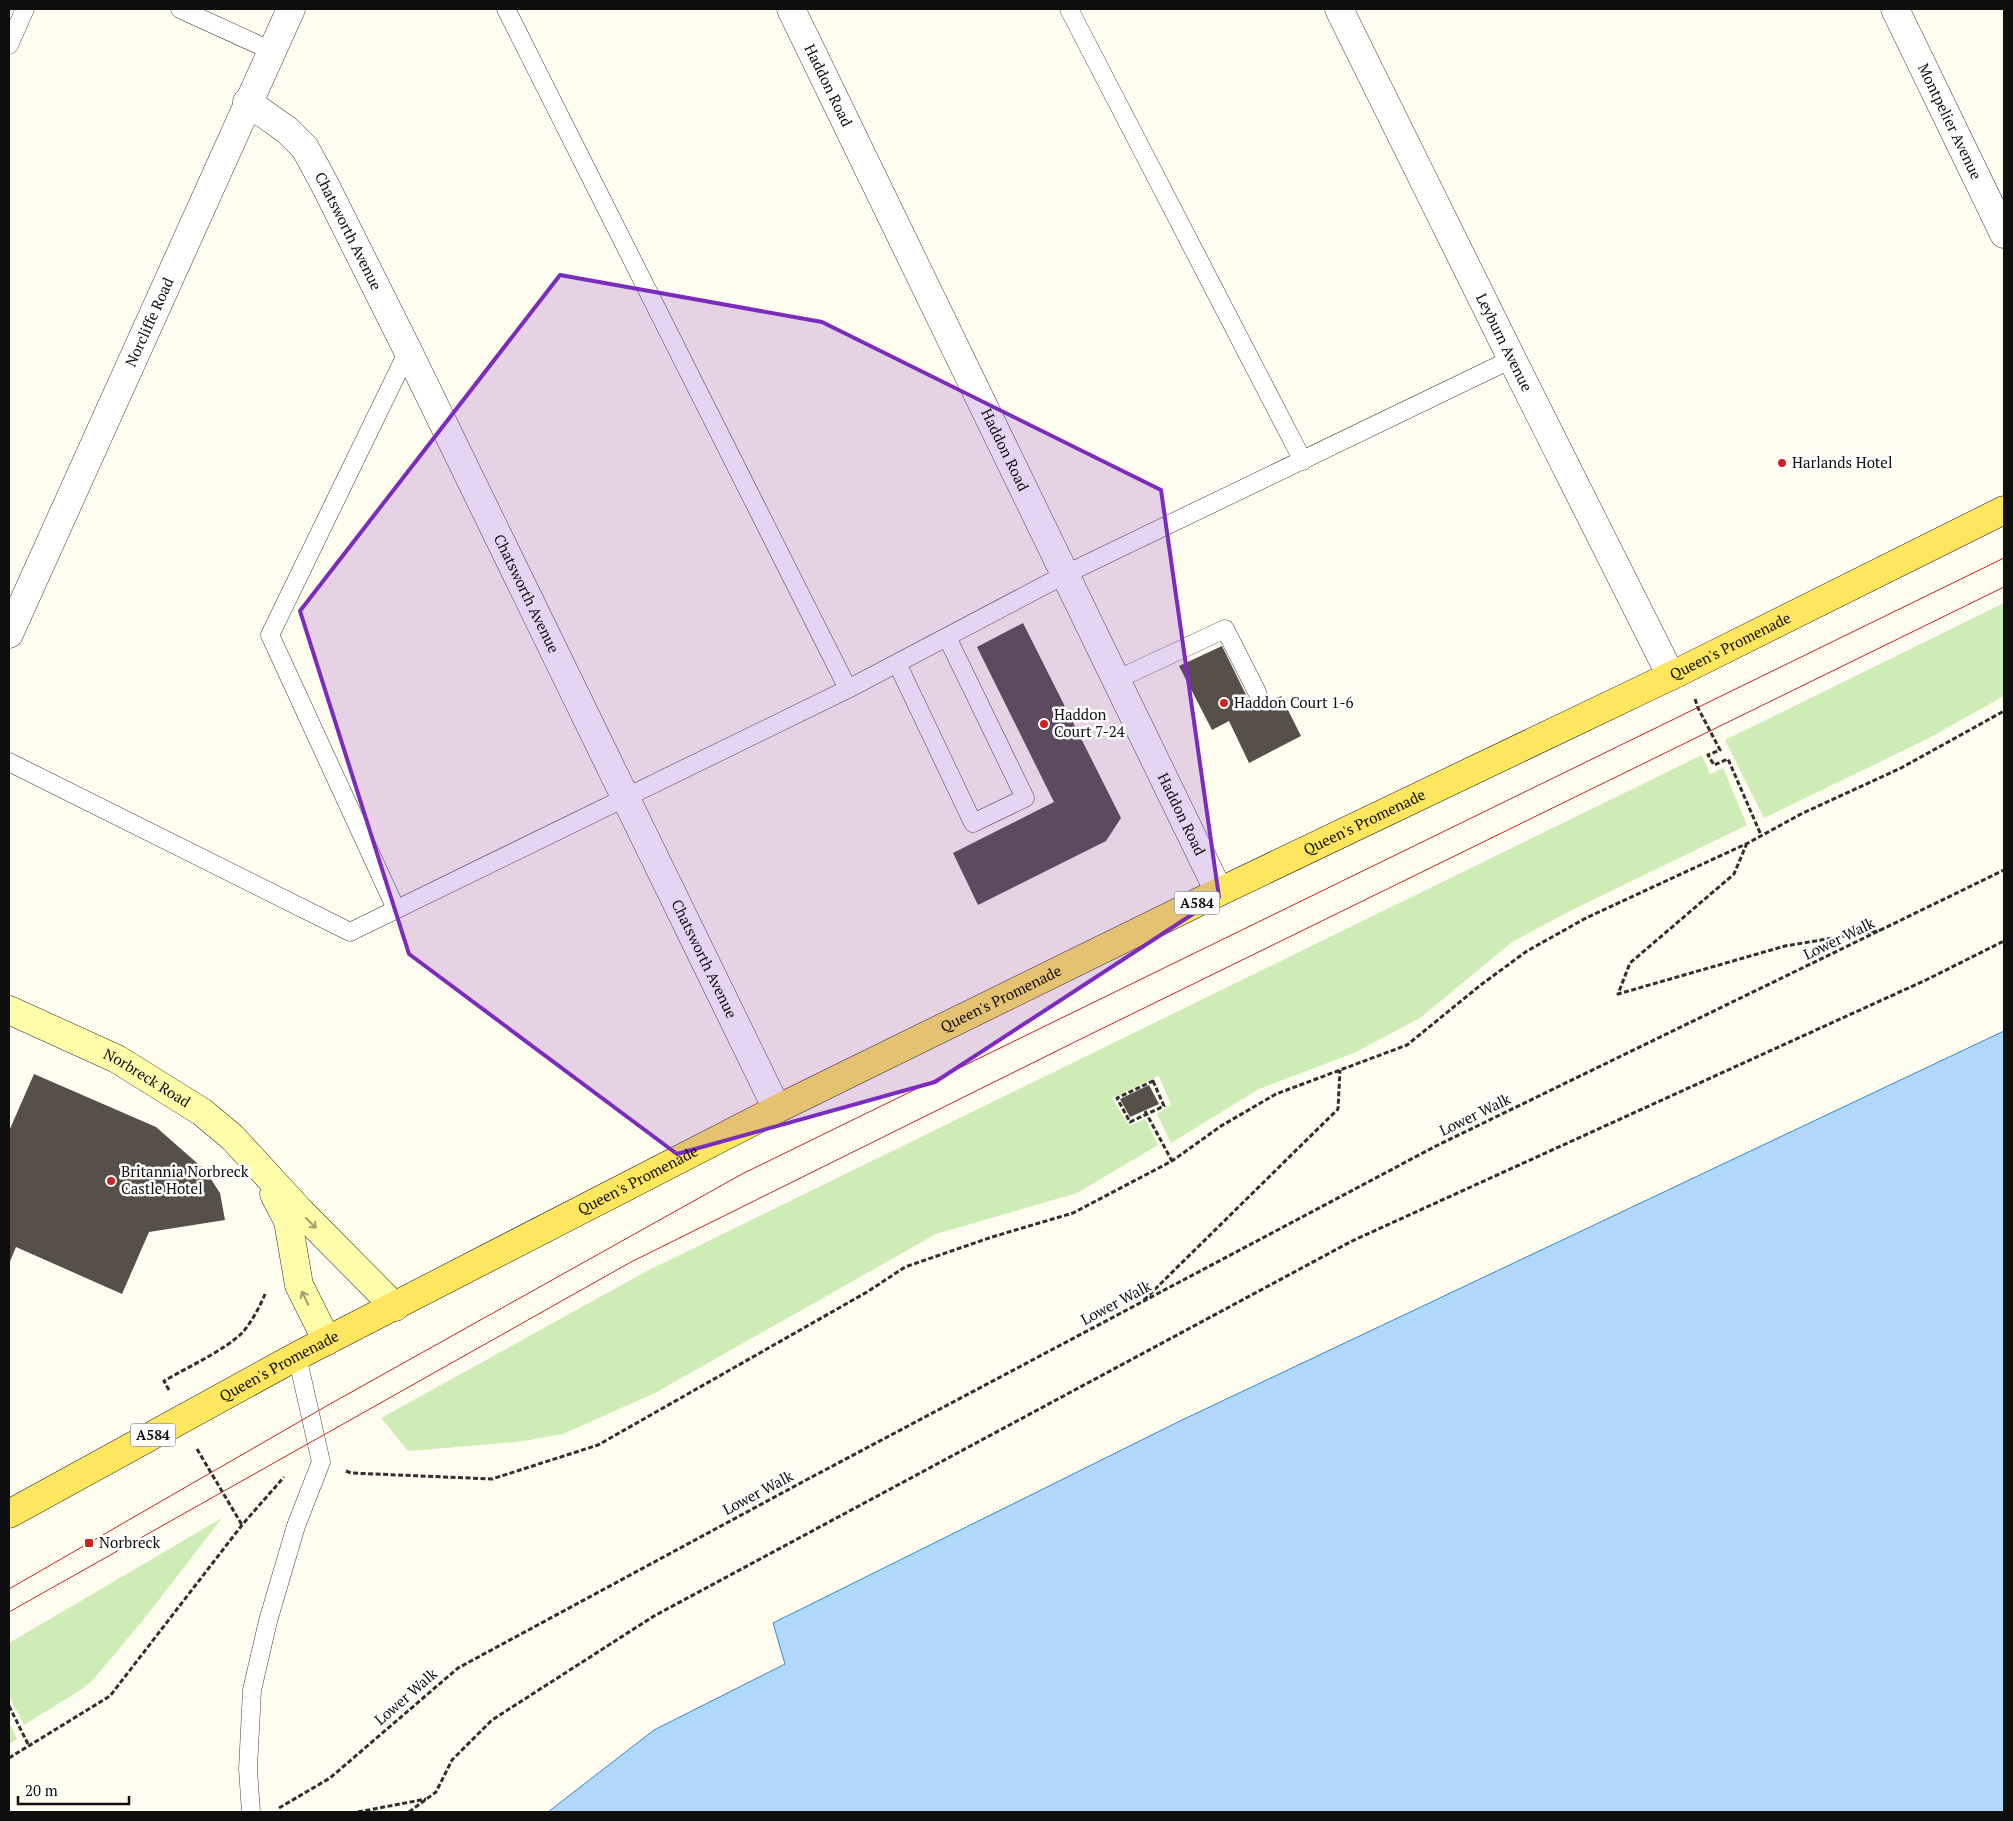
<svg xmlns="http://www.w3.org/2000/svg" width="2013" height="1821" font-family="'PT Serif',serif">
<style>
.green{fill:#cdecb6}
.water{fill:#b1d8fa;stroke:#3386d5}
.building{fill:#57504a}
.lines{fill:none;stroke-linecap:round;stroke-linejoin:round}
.lane-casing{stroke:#414141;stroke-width:19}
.street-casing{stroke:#414141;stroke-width:29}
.secondary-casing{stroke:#303030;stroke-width:29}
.primary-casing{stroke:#1f1f1f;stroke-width:29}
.path{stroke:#303030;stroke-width:3;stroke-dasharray:5 2.5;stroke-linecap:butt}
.lane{stroke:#fff;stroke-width:18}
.street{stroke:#fff;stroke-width:28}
.secondary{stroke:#fffdaa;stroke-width:28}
.primary{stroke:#ffe65f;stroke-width:28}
.tram{stroke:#c7251e;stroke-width:1}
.oneway{stroke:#9f9d6c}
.marked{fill:#7b2cbf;fill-opacity:0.2;stroke:#7b2cbf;stroke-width:4;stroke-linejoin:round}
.poi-dot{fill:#c7251e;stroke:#fff;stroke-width:2}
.labels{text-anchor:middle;stroke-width:5;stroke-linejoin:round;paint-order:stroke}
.shield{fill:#fff;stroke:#565656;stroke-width:1}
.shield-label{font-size:14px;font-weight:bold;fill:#0e0e0e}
.street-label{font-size:15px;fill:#0e0e0e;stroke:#fff}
.poi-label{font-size:15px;fill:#0e0e0e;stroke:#fff;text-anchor:start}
</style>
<rect width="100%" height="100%" fill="#fffdef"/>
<path class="green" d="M2004,603V696L1927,739L1764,818L1725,740Z
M1702,755L1710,774L1723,768L1747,825L1574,909L1512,942L1420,1018L1354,1053L1259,1089L1171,1143L1157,1114L1171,1105L1159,1076L1112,1098L1129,1126L1145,1119L1158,1145L1077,1193L936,1234L655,1393L563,1434L517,1442L408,1451L381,1418L647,1271Z
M222,1518L144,1619L93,1680L82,1689L24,1725L9,1696V1643Z
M9,1722L17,1739L9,1744Z"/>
<path class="water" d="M2004,1031V1812H548L654,1730L785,1664L773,1623L1182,1420Z"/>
<path class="building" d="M1023,623L1121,818L1106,841L978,905L953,853L1054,802L977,647Z
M1222,646L1253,709L1281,696L1301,736L1249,763L1229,721L1212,730L1179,666Z
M34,1074L156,1127L205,1170L220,1193L225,1220L149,1232L122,1294L16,1247L9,1264V1131Z
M1149,1085L1159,1104L1130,1117L1120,1099Z"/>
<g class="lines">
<g class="lane-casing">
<path id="lane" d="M180,9L272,51
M506,9L848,689
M1069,9L1303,461
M9,45L25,9
M897,663L973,823L1025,798L947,637
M1116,680L1225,629L1257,692
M9,762L350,932L848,689L1066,574L1512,359
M396,909L270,635L408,351
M251,1812L248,1769L252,1690L268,1621L296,1526L321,1462L297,1356"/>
</g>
<g class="street-casing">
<g id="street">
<path id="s1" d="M791,9L1219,892"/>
<path id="s2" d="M1339,9L1512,359L1671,676"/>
<path id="s3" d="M1895,9L2004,234"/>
<path id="s4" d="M247,102L287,130L305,148L324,183L408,351L777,1109"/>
<path id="s5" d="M9,634L291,9"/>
</g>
</g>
<g class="secondary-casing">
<g id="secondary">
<path id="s6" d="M9,1010L117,1059L202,1112L232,1137L301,1212L395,1307"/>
<path d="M274,1194L288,1221L299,1285L327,1341"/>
</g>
</g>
<g class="primary-casing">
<g id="primary">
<path id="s7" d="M9,1514L297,1356L777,1109L1219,892L1681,671L2004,510"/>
</g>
</g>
<path class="path" d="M1695,699L1698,708L1720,750L1708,755L1714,765L1728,759L1761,835
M1747,843L1734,874L1630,963L1618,994L1785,946L1881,930
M1153,1081L1164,1106L1130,1122L1117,1098Z
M1145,1111L1172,1161
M1144,1300L1338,1109L1340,1070
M169,1390L164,1381C186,1368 225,1350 242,1333C252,1322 260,1306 266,1292
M197,1449L242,1525
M346,1471L351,1473L492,1479L598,1445L867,1292L905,1267L992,1237L1073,1213L1172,1161L1221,1126L1276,1094L1407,1045L1482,984L1527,951L1586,918L1748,843L1801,814L1901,768L2004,711
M9,1706L29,1746
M9,1758L110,1696L242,1525L284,1477
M279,1808L330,1778L458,1668L808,1479L1436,1146L2004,870
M358,1812L426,1799
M409,1812L436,1792L452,1760L492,1720L654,1616L1352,1241L1926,980L2004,941"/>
<use href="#lane" class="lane"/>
<use href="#street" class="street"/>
<use href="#secondary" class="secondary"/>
<use href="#primary" class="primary"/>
<path class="tram" d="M9,1589L330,1404L742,1174L2004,558
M9,1612L631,1262L1089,1035L2004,587"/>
</g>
<defs><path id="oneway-shaft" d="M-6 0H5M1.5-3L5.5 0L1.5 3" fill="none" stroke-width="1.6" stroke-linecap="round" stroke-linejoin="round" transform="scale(1.25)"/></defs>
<g class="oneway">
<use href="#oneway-shaft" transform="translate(311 1223) rotate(45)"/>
<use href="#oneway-shaft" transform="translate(305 1298) rotate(-116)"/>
</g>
<path class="marked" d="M560,275L822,322L1161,490L1219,897L935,1082L677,1154L409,954L300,611Z"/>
<g class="poi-dot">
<circle cx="1782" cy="463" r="5"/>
<circle cx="1224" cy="703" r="5"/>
<circle cx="1044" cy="724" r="5"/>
<circle cx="111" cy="1181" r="5"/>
<rect x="84" y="1538" width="10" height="10" rx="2.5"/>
</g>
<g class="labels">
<g class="shield">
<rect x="1174.5" y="891.5" width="45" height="23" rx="4"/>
<rect x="130.5" y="1423.5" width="45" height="23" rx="4"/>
</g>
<g class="shield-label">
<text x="1197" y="908">A584</text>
<text x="153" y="1440">A584</text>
</g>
<g class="street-label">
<text dy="5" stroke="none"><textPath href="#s1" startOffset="85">Haddon Road</textPath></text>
<text dy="5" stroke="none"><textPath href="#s3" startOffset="125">Montpelier Avenue</textPath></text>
<text dy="5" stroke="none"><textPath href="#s4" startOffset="168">Chatsworth Avenue</textPath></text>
<text dy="5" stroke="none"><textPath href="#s5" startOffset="342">Norcliffe Road</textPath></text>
<text dy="5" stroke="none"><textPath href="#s2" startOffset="372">Leyburn Avenue</textPath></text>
<text dy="5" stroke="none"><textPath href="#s1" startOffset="490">Haddon Road</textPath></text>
<text dy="5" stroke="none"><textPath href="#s4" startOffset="572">Chatsworth Avenue</textPath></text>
<text dy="5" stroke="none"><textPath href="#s7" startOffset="1928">Queen's Promenade</textPath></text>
<text dy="5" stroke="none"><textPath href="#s1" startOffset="895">Haddon Road</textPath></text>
<text dy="5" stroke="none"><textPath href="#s7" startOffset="1522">Queen's Promenade</textPath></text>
<text transform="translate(1839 939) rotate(-26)" y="5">Lower Walk</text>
<text dy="5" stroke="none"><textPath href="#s4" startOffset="978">Chatsworth Avenue</textPath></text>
<text dy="5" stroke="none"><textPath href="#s7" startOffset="1118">Queen's Promenade</textPath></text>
<text dy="5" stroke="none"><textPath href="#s6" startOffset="154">Norbreck Road</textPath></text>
<text transform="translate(1475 1115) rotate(-26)" y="5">Lower Walk</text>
<text dy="5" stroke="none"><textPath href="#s7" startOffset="712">Queen's Promenade</textPath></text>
<text transform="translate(1116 1303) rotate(-28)" y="5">Lower Walk</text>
<text dy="5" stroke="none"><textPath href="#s7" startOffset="308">Queen's Promenade</textPath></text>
<text transform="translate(758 1493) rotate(-28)" y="5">Lower Walk</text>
<text transform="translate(406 1697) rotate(-41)" y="5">Lower Walk</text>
</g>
<g class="poi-label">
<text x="1792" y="468">Harlands Hotel</text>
<text x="1234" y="708">Haddon Court 1-6</text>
<text x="1054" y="720">Haddon<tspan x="1054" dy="17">Court 7-24</tspan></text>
<text x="121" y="1177">Britannia Norbreck<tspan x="121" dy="17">Castle Hotel</tspan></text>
<text x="99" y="1548">Norbreck</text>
</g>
</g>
<rect width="2013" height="1821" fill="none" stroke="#0e0e0e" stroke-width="20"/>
<path d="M18 1796v8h111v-8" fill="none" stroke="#0e0e0e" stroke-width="2.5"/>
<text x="25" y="1796" font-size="15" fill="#0e0e0e" stroke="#ffffff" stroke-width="4" paint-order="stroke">20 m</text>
</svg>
